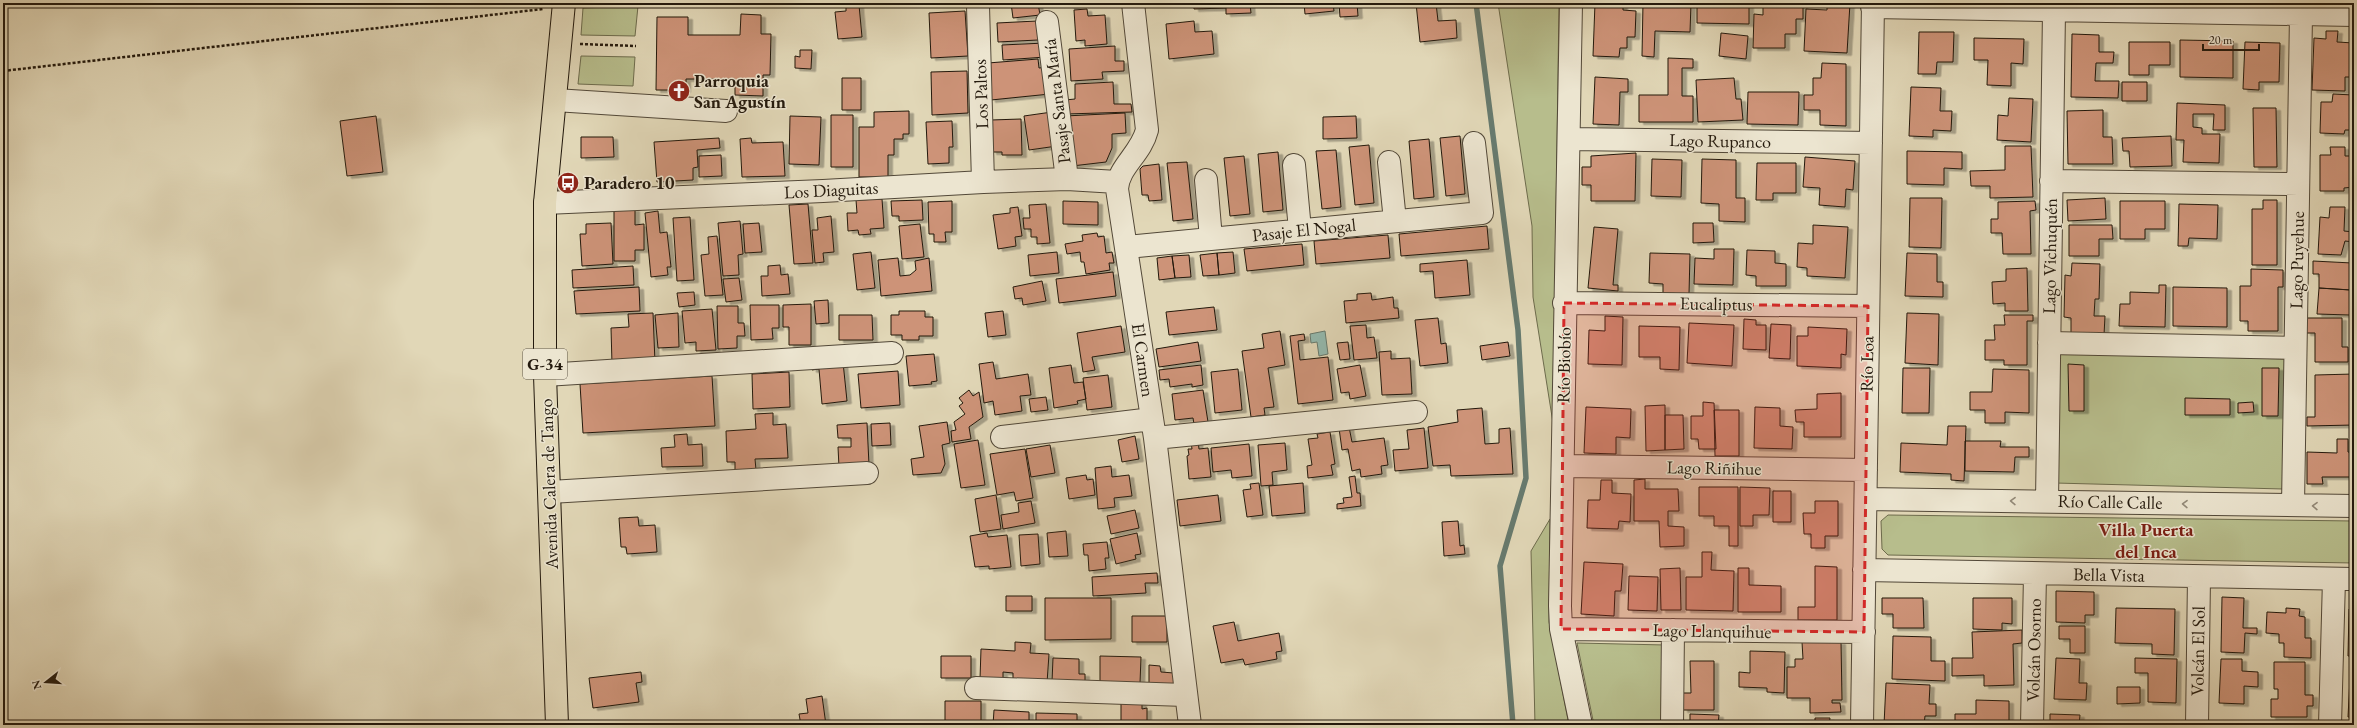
<svg xmlns="http://www.w3.org/2000/svg" width="2357" height="728" font-family="'EB Garamond',serif">
<style>
.green{fill:#b7bd8c;stroke:#6d6b4c}
.water{fill:#94baaf;stroke:#677a6e}
.lines{fill:none;stroke-linecap:round;stroke-linejoin:round}
.stream{stroke:#677a6e;stroke-width:5.5}
.building{fill:#cd9378;stroke:#23190d;filter:url(#shadow)}
.minor-casing{stroke:#524838;stroke-width:24}
.major-casing{stroke:#23190d;stroke-width:24}
.path{stroke:#23190d;stroke-width:2.5;stroke-dasharray:3 2;stroke-linecap:butt}
.minor{stroke:#ece5d0;stroke-width:22}
.major{stroke:#e1d7b7;stroke-width:22}
.oneway{stroke:#928978}
.marked{fill:#d62828;fill-opacity:0.2;stroke:#d62828;stroke-width:3;stroke-dasharray:8 5;stroke-linejoin:round}
.labels{text-anchor:middle;stroke-width:3;stroke-linejoin:round;paint-order:stroke}
.shield{fill:#ece5d0;stroke:#5f5648;stroke-width:1}
.shield-label{font-size:17px;font-weight:bold;fill:#23190d}
.poi-label{font-size:18px;font-weight:bold;fill:#23190d;stroke:#ece5d0;text-anchor:start}
.street-label{font-size:18px;fill:#23190d;stroke:#ece5d0}
.neighbourhood-label{font-size:19px;font-weight:bold;fill:#7a1f14;stroke:#ece5d0}
</style>
<defs>
<filter id="shadow"><feDropShadow dx="4.5" dy="2.5" stdDeviation="0" flood-color="#0004"/></filter>
</defs>
<rect width="100%" height="100%" fill="#e1d7b7"/>
<filter id="stains"><feTurbulence type="fractalNoise" baseFrequency=".005" numOctaves="4"/><feColorMatrix values="0 0 0 0 .2 0 0 0 0 .09 0 0 0 0 .02 0 0 0 .5 -.17"/></filter>
<radialGradient id="worn" r=".72"><stop offset=".6" stop-color="#630" stop-opacity="0"/><stop offset="1" stop-color="#630" stop-opacity=".3"/></radialGradient>
<path class="green" d="M1498,3H1559L1553,423L1533,297L1532,226Z
M638,6L635,36L581,35L583,8Z
M581,56L635,57L633,86L578,84Z
M2058,353L2286,359L2283,489L2055,483Z
M1888,515L2354,521V563L1888,555L1882,549L1881,521Z
M1550,519L1549,622L1569,725H1535L1531,551Z
M1577,643L1666,645V725H1594Z"/>
<path class="water" d="M1325,331L1328,354L1319,356L1317,342L1311,343L1310,334Z"/>
<g class="lines">
<path class="stream" d="M1476,3L1518,330L1526,478L1500,566L1513,725"/>
</g>
<path class="building" d="M1011,3H1038L1040,15L1013,18Z
M1069,3H1092L1070,7Z
M1194,3H1250L1251,13L1226,14V8L1194,9Z
M1304,3H1333L1334,11L1305,14Z
M1339,3H1357L1358,16L1340,17Z
M1416,3H1436L1438,21L1456,20L1457,38L1420,42Z
M1595,3H1623V10L1636,11L1635,37H1627V48H1620L1619,57L1593,56Z
M1643,3H1691L1690,32L1655,31L1654,57L1642,56Z
M1697,3H1749V24L1697,23Z
M1763,3H1803V19H1796V34H1785V48H1753L1754,14L1763,15Z
M1827,3H1850L1847,53L1804,51L1806,9L1827,10Z
M859,5L862,37L838,39L835,12L846,11V6Z
M1087,9L1088,16L1105,15L1107,44L1085,46V40L1076,41L1074,10Z
M965,11L968,56L931,58L929,13Z
M741,14L761,15V34H771L770,75H763V96L735,95V79H686V90H656L657,17H688V35H740Z
M1037,21L1038,40L998,42L997,23Z
M1194,21L1195,32L1212,31L1214,54L1169,59L1166,24Z
M2326,31H2338L2337,42L2354,43V77H2345V91L2312,90L2314,38L2326,39Z
M1919,32H1954L1953,62H1937L1936,74H1918Z
M1721,33L1748,36L1746,59L1719,56Z
M2072,34L2099,35V52H2114L2113,63H2096L2095,81H2119L2118,98L2071,97Z
M1974,38L2024,39L2023,64L2011,63V86L1987,85L1988,60H1974Z
M2180,40L2233,41V78L2180,77Z
M2129,42H2170V65H2149V75H2129Z
M2245,42L2280,43L2279,82H2259V90L2243,89Z
M1045,43L1046,57L1003,60L1002,45Z
M1115,46V61H1124V71L1102,72L1103,79L1071,81L1069,49Z
M800,50H812L811,69L795,68V56L800,57Z
M1668,58L1693,59V68H1682V96H1693V122H1639V95H1668Z
M1038,59L1039,68L1048,67L1050,94L991,100L988,63Z
M1822,63L1846,64V126L1820,125V110H1804V95H1813V78H1821Z
M967,71L968,113L932,115L931,72Z
M1595,77L1628,79V92H1620L1619,125L1593,124Z
M842,78H861V110H842Z
M1734,78L1736,99H1741L1743,120L1698,122L1696,80Z
M1113,82L1114,104H1131L1132,112L1066,114L1065,100L1075,99V84Z
M2122,82H2147V101H2122Z
M1911,87L1941,88L1940,111H1952L1951,131L1933,130V137L1909,136Z
M1748,92H1799L1798,125L1747,124Z
M2333,94L2353,95L2354,130H2345L2344,134L2320,133L2321,102H2332Z
M2009,98L2033,99L2031,142L1997,140L1998,115L2008,116Z
M2177,103L2225,105V130H2213L2214,114H2193V127L2202,128V134H2220L2219,163L2183,162L2184,140H2176Z
M2253,108H2276L2277,167H2254Z
M2103,110V137H2112L2113,164H2068L2067,111Z
M909,111V134H903V139H894V155H888V177H859V127H874V112Z
M1052,112L1057,146L1029,150L1024,116Z
M1125,113L1126,133L1112,134V148L1106,162L1072,166L1065,116Z
M831,115H853V167H831Z
M376,116L383,172L347,176L340,121Z
M790,116L821,117L819,165L789,164Z
M1356,116L1357,138L1323,139V117Z
M1021,119L1022,155H1002V152H992L991,120Z
M952,121L953,147H949V163L928,164L926,122Z
M1460,136L1465,194L1446,196L1440,138Z
M2171,136L2172,166L2130,167L2129,151H2123L2122,138Z
M581,137H613L614,157L581,158Z
M719,138L720,148L697,150L698,167L693,168V180L657,182L654,142Z
M751,138L752,143L783,142L785,176L742,177L740,139Z
M1429,139L1434,197L1414,199L1409,141Z
M1369,145L1374,203L1355,205L1349,147Z
M2005,146H2031L2033,197L1990,198V186H1971L1970,171L2005,170Z
M2330,147H2345V156H2352L2354,187L2344,188V191H2320V155H2331Z
M1336,150L1341,207L1322,209L1316,151Z
M1907,151L1962,152V169L1944,168V185L1907,184Z
M1278,152L1283,210L1263,212L1258,154Z
M1636,153L1635,201H1591V185H1582V167H1591V156Z
M721,155L722,176L699,177V156Z
M1244,156L1250,214L1230,216L1224,158Z
M1805,157L1855,161L1853,190L1846,189L1845,207L1819,205L1820,188L1803,187Z
M1652,159L1682,160L1681,197L1651,196Z
M1702,159L1736,160V198H1745V222L1719,221V204L1701,203Z
M1187,162L1193,219L1173,221L1167,163Z
M1757,163H1796V193H1773V200H1756Z
M1159,164L1162,200L1149,201L1148,195H1142L1140,169L1143,166Z
M1910,198H1942L1941,248L1909,247Z
M2105,198L2106,219L2068,221L2067,200Z
M882,199L884,228L870,229L871,234L859,235L858,230L848,231L847,213H857L856,200Z
M922,200L923,220L899,221V216H892L891,201Z
M2263,200H2277V265H2252V209H2263Z
M952,201V232H945L946,242H934V234H929L928,202Z
M1063,201L1098,202V225L1063,224Z
M2035,201L2036,210L2030,211L2031,254H2003L2002,233H1991V219H1998V202Z
M2120,201H2165V229H2145V239H2120Z
M808,204L813,263L794,264L789,205Z
M1046,204L1050,243L1037,244V237H1031V229H1024L1023,218H1030L1029,205Z
M2179,204L2218,205L2217,239L2189,238L2188,246H2178Z
M1018,207L1022,236L1015,237L1016,246L998,249L993,215L1010,213V208Z
M2330,207H2345L2344,231L2354,232V242L2345,241L2341,255L2318,254L2320,217L2329,218Z
M614,209H635V225L644,224V250H635V261H614Z
M658,211L660,233L667,232L671,267H667L668,275L651,277L645,213Z
M831,216L834,252L823,253L824,262L815,263L812,230H818L817,218Z
M690,217L694,280L677,281L673,218Z
M740,221L743,254L738,255L739,275L723,276L718,223Z
M611,223L613,264L582,266L580,234H586V224Z
M759,223L762,252L745,253L743,224Z
M1693,223H1713L1714,242L1693,243Z
M920,224L924,257L902,259L899,226Z
M1813,225L1848,227L1845,278L1807,276V268L1797,267L1798,243L1813,244Z
M2069,225H2112L2113,239H2099V256H2069Z
M1487,226L1489,249L1401,256L1399,234Z
M1594,227L1618,229L1613,285H1618V291L1588,288Z
M1097,233L1098,237L1104,236L1106,253L1112,252L1114,263H1109L1110,270L1086,274L1084,262H1081L1080,252L1067,254L1065,244L1083,241L1082,235Z
M1388,235L1390,258L1316,264L1314,241Z
M717,236L723,295L705,296L701,255L709,254L708,237Z
M1302,244L1304,265L1247,271L1244,249Z
M1714,249H1734L1733,285L1694,284L1695,258L1714,259Z
M1747,250L1775,251V263L1786,264V286H1756V276L1746,275Z
M871,252L875,288L857,290L853,254Z
M1057,252L1059,273L1030,276L1028,255Z
M1233,252L1235,273L1219,275L1217,253Z
M1217,253L1219,275L1203,276L1200,255Z
M1650,253L1690,254L1689,294L1663,293V284L1649,283Z
M1907,253L1937,254V282H1943V297L1905,296Z
M1189,255L1191,277L1175,278L1172,256Z
M1172,256L1175,278L1159,280L1157,258Z
M898,258L900,276L910,275L916,270L915,261L929,258L932,291L881,296L878,260Z
M1467,260L1470,295L1435,298L1433,271L1420,272V264Z
M2313,261L2352,263L2351,290L2319,288V274H2313Z
M2072,263L2100,264L2099,299H2095L2094,316H2105L2104,335L2071,334V318L2064,317L2065,275L2071,276Z
M780,265L781,275L788,274L790,294L762,296L761,276H768V266Z
M633,266L634,285L573,288L572,270Z
M2027,268L2028,311H2005V303L1993,304L1992,282L2006,281V269Z
M2251,269L2283,270V287H2278V331H2248V321H2240V286H2251Z
M1113,272L1116,296L1059,303L1056,279Z
M739,278L742,300L726,302L723,279Z
M1042,281L1046,301L1023,305L1022,298L1015,299L1013,287Z
M2159,285H2166L2165,327L2119,326L2120,304H2130V292L2159,293Z
M639,287L640,311L576,314L574,291Z
M2173,287L2227,288V327L2173,326Z
M2319,288L2351,290L2350,315L2317,314Z
M694,292L695,305L679,307L677,293Z
M1371,293L1372,300L1393,297L1394,308H1398L1399,318L1346,323L1344,301L1357,300V294Z
M828,300L829,323L816,324L814,301Z
M811,304V345H789V327H783V305Z
M750,305H779V328H772L773,339L751,340Z
M717,306H738V323H744L745,336H737V348L718,349Z
M1214,307L1217,330L1169,335L1166,312Z
M712,309L716,350L696,351V342L685,343L682,311Z
M899,311H925V317H933V336H919V340H902V335H891V315H899Z
M1003,311L1006,335L988,337L985,313Z
M653,313L655,363L612,364L611,328L629,327L628,314Z
M678,313L679,347L658,348L655,315Z
M1907,313L1939,314L1938,365L1905,363Z
M839,315H872L873,340H839Z
M2004,315H2033V321H2027V365H2004V360H1985V340H1995L1994,325H2005Z
M1605,316L1623,317L1622,365L1588,364L1589,330L1605,331Z
M1438,318L1441,344L1446,343L1448,363L1420,366L1415,320Z
M2306,318H2342V347H2348V362H2315V333H2306Z
M1744,319L1756,320V325H1766V350L1743,349Z
M1689,323L1734,325L1732,366L1687,363Z
M1771,324L1791,325L1790,359L1769,358Z
M1366,325L1367,338L1374,337L1377,358L1354,360L1350,326Z
M1121,326L1125,352L1092,357L1095,370L1083,372L1077,333Z
M1639,326L1680,327L1679,370L1660,369V357H1639Z
M1808,327L1847,329L1846,355L1841,354V368L1797,366V336H1808Z
M1280,331L1285,365L1268,368L1274,407L1264,408L1265,415L1251,417L1242,351L1264,348L1262,334Z
M1304,334L1305,340L1298,341L1300,360L1328,357L1333,400L1298,404L1290,336Z
M1198,342L1201,361L1159,367L1156,349Z
M1348,342L1350,359L1340,360L1337,343Z
M1508,342L1510,356L1482,360L1480,346Z
M1391,351V359L1410,358L1412,394L1382,395L1379,352Z
M934,354L937,381L931,382L932,384L909,386L906,356Z
M843,362L847,401L822,404L819,369L812,370L811,365Z
M993,362L996,379L1028,374L1031,395L1020,396L1022,411L995,415L993,401L984,403L979,364Z
M2068,364L2084,365V411H2069Z
M1071,365L1074,383L1083,382L1086,399L1077,401L1078,404L1054,408L1049,368Z
M1201,365L1203,385L1192,387V384L1170,387L1169,379L1160,380L1159,370Z
M1360,365L1366,396L1350,399L1349,392L1341,393L1337,369Z
M1903,368H1930L1929,413H1902Z
M2262,368H2279L2278,416H2262Z
M1238,369L1242,410L1215,413L1211,372Z
M1993,369L2029,370V413L2005,412V423H1985V410H1970V392H1992Z
M898,371L900,405L861,408L858,374Z
M789,372L790,407L753,409L752,374Z
M2354,374V386H2351V405H2354V425L2307,426V417H2315V375Z
M1108,375L1112,407L1087,410L1083,378Z
M712,376L715,426L583,433L580,384Z
M969,390L973,396L979,392L983,417L969,427L971,439L952,442L951,431L956,430L954,422L965,414L959,406L963,403L959,398Z
M1203,390L1208,422L1194,424L1193,418L1175,420L1172,394Z
M1841,393V437H1804V422H1796L1795,410L1817,409V394Z
M1046,397L1048,410L1031,412L1029,399Z
M2185,398L2230,399V415H2185Z
M1703,402L1714,403L1716,449H1699L1698,439H1691V416H1703Z
M2253,402L2254,412L2238,413V403Z
M1665,405V450L1646,451L1645,406Z
M1586,407L1631,409L1630,438L1616,437V454L1584,453Z
M1755,407L1780,408V426L1793,427L1792,449L1754,448Z
M1482,408L1485,444L1499,443V429L1510,428L1513,474L1451,476L1450,465L1433,466L1428,427L1458,422L1457,410Z
M1714,410H1739V456H1715Z
M773,413V425L786,424L788,458L755,459L756,470L735,471V462H727L726,431L756,429L755,414Z
M1665,415H1683L1684,449L1665,450Z
M947,422L950,443L942,445L945,464L941,473L913,475L911,459L924,457L919,426Z
M867,423L869,465L839,467L838,447H851V438H838L837,425Z
M890,423L891,445L872,446L871,424Z
M1948,426H1966L1964,481L1951,480V474L1900,472L1901,443L1947,445Z
M1349,427L1352,442L1384,438L1388,465L1381,466L1382,474L1361,477L1360,469L1352,471L1348,449L1342,450L1339,428Z
M1424,428L1428,468L1395,471L1393,450L1409,449L1407,430Z
M1330,432L1335,464L1331,465L1333,475L1308,478L1307,466L1312,465L1308,439L1318,438L1317,434Z
M687,434L688,445L702,444L703,466L662,467L661,448L675,447L674,435Z
M1135,436L1139,459L1122,462L1118,440Z
M2337,439H2348V452L2354,453V477H2322L2323,484H2307V452L2337,453Z
M978,440L985,485L961,488L954,444Z
M1198,441L1199,449L1208,448L1211,477L1189,479L1187,456L1189,455L1188,449H1192L1191,442Z
M1965,441H2001L2000,447H2029V457H2015L2014,472L1965,471Z
M1285,443L1287,470L1272,472L1273,485L1261,486L1258,445Z
M1249,444L1252,476L1232,478L1231,470L1213,472L1211,448Z
M1050,445L1055,473L1031,477L1026,449Z
M1025,449L1033,498L1016,501L1014,492L997,495L990,454Z
M1111,466L1112,477L1129,475L1132,496L1114,498L1115,507L1098,509L1095,468Z
M1086,475L1087,480L1093,479L1095,495L1069,499L1066,478Z
M1355,476L1357,493H1360L1361,506L1337,509V504L1344,503L1343,498L1352,497L1349,477Z
M1645,479V489H1678L1679,511H1668V526L1684,527V546L1660,547L1659,521H1634V480Z
M1601,480H1612V493L1631,494L1630,522L1619,521L1618,529L1587,528L1588,500H1600Z
M1259,483L1263,515L1247,517L1243,490L1251,489L1250,484Z
M1303,483L1305,513L1272,516L1269,486Z
M1699,487H1738V546H1729V526H1714V516H1699Z
M1740,487L1770,488L1769,515H1753V526H1740Z
M1773,491H1791V522H1773Z
M996,495L1001,529L980,532L975,499Z
M1218,495L1221,521L1180,526L1177,500Z
M1031,501L1035,523L1003,529L1001,515L1019,512L1018,503Z
M1815,501H1838V536H1825V548H1811V534H1804L1803,513H1815Z
M1135,510L1139,528L1111,534L1107,516Z
M638,517L639,526L655,525L657,552L627,554L626,547H621L619,518Z
M1458,521L1460,546L1464,545L1465,554L1444,556L1442,522Z
M1066,531L1068,556L1049,557L1047,533Z
M987,533L988,537L1007,535L1011,567L989,569V566L975,567L970,536Z
M1137,533L1141,554L1135,555L1136,559L1116,564L1110,539Z
M1038,534L1040,564L1021,566L1019,535Z
M1107,542L1109,558H1105L1106,569L1089,571L1088,555H1084L1083,544Z
M1702,552H1712L1711,570L1734,571L1733,611L1686,610V577H1702Z
M1584,562L1623,564L1621,591H1615L1614,616L1581,614Z
M1815,566L1837,567V620H1798V607H1815Z
M1680,568L1681,610H1661L1660,569Z
M1738,568H1749V585L1781,586V612H1738Z
M1157,573L1158,583H1145L1146,593L1093,596L1092,577Z
M1629,576L1658,577L1657,611L1628,610Z
M2056,591L2094,592V615H2085V623L2056,622Z
M1006,596H1032V611H1006Z
M2222,597L2244,598L2243,628H2257V634L2245,633L2244,653L2221,652Z
M1045,598H1111V639L1045,640Z
M1882,598H1923L1924,628H1893V614H1882Z
M1973,598H2012V624L2002,623V630L1973,629Z
M2116,608L2175,609L2174,655L2152,654V644L2115,643Z
M2286,608L2300,609L2299,616L2305,617V638H2311V658L2284,657V643H2279V634L2266,633L2267,612L2286,613Z
M2349,609H2354V656H2348Z
M1132,616H1167V642H1132Z
M1234,622L1238,641L1279,633L1282,651L1276,652L1277,659L1245,665L1243,659L1221,663L1213,626Z
M2059,626H2085V653H2070V639H2059Z
M2022,630V643L2013,644L2014,685L1984,686V675L1952,676V658H1973L1972,632Z
M1893,636L1931,637V661H1945V681L1892,679Z
M1015,642L1031,643L1030,653L1049,654L1047,683L1013,681V673L1003,672V681L980,679L981,649L1015,651Z
M1802,642H1841L1842,700H1832V703H1840L1841,712L1810,713V698H1787V667H1795V659H1803Z
M1750,651L1785,652L1784,693L1767,692V688L1739,687V672L1750,673Z
M941,656H971V678H941Z
M1100,656L1141,657L1140,683L1100,682Z
M1053,658L1079,659V674H1085V684L1052,682Z
M2056,658L2080,659L2079,683H2087L2086,700L2054,699Z
M2135,658L2177,659L2176,703L2148,702V673H2135Z
M2221,659H2242V671L2258,672V687L2244,686V704L2219,703Z
M2351,659H2354V717H2348Z
M1690,661H1714V710H1683V693H1691Z
M2274,662H2305V695H2313V706H2307V717H2271V699H2278V689H2274Z
M1149,665L1160,666L1161,672L1174,673V685H1149Z
M641,672L642,682L636,683L639,702L593,708L589,678Z
M1886,683L1930,685L1929,704H1936V716H1925L1924,725H1884Z
M2117,687H2140V703L2117,704Z
M822,696L826,725H801L799,714L808,713L806,699Z
M1121,700H1142V709L1147,708V725H1121Z
M1976,700L2009,701V725H1955V714H1976Z
M945,701H981V725H945Z
M994,710L1029,712V725H993Z
M1036,713L1077,714V725H1036Z
M1690,714L1719,715L1718,725H1690Z
M2050,714L2080,715L2079,725H2050Z
M1815,718H1830L1829,725H1815Z
M2246,722H2260V725H2246Z
M2279,722L2312,723V725H2279Z
M2148,723H2174V725H2148Z"/>
<g class="lines">
<g class="minor-casing">
<path id="minor" d="M1133,3L1147,130C1141,154 1118,167 1117,189L1155,438L1190,725
M1571,3L1560,606L1561,629L1581,725
M978,6L983,182
M1872,7L2354,15
M1047,22L1067,179
M555,100L726,111
M1569,139L1871,143
M1389,162L1395,221
M1294,165L1300,230
M1206,180L1211,239
M2051,181L2298,184
M545,203L823,191L983,182L1067,179L1117,182
M1127,247L1482,213L1474,143
M1564,303L1868,306
M2049,343L2295,348
M545,375L892,353
M1002,437L1152,419
M1155,438L1416,412
M1563,466L1866,470
M550,492L867,473
M1866,499L2354,506
M2047,501L2054,11
M2293,505L2301,15
M1864,570L2354,579
M1561,629L1864,632
M976,688L1185,695
M1672,725L1673,630
M1862,725L1873,3
M2032,725L2035,575
M2197,725L2199,577
M2330,725L2334,579"/>
</g>
<g class="major-casing">
<path id="major" d="M557,725L545,375V203L564,3"/>
</g>
<path class="path" d="M580,44L636,46
M3,71L543,9"/>
<use href="#minor" class="minor"/>
<use href="#major" class="major"/>
</g>
<defs><path id="oneway-chevron" d="M-2-3.5L2.5 0L-2 3.5" fill="none" stroke-width="1.6" stroke-linecap="round" stroke-linejoin="round"/></defs>
<g class="oneway">
<use href="#oneway-chevron" transform="translate(2013 501) rotate(-179)"/>
<use href="#oneway-chevron" transform="translate(2185 504) rotate(-179)"/>
<use href="#oneway-chevron" transform="translate(2315 506) rotate(-179)"/>
</g>
<path class="marked" d="M1564,303L1868,306L1864,632L1561,629Z"/>
<defs>
<g id="church-disc" transform="scale(1.15)"><circle r="9.5" fill="#8f2418" stroke="#ece5d0"/><path d="M-1.2-6h2.4v3.5h3.3v2.4h-3.3V6h-2.4V-.1h-3.3v-2.4h3.3Z" fill="#fff"/></g>
<g id="bus-disc" transform="scale(1.15)"><circle r="9.5" fill="#8f2418" stroke="#ece5d0"/><path d="M-5-6H5V4H4V6H2V4H-2V6H-4V4H-5ZM-3.5-4V0h7V-4ZM-3.5 1.2v1.5H-2V1.2ZM2 1.2v1.5H3.5V1.2Z" fill="#fff"/></g>
</defs>
<g fill-rule="evenodd">
<use href="#church-disc" x="679" y="91"/>
<use href="#bus-disc" x="568" y="183"/>
</g>
<g class="labels">
<rect class="shield" x="523" y="349" width="44" height="30" rx="3"/>
<g class="shield-label">
<text x="545" y="370">G-34</text>
</g>
<g class="poi-label">
<text x="694" y="87">Parroquia<tspan x="694" dy="21">San Agustín</tspan></text>
<text x="584" y="189">Paradero 10</text>
</g>
<g class="street-label">
<text transform="translate(981 94) rotate(-92)" y="6">Los Paltos</text>
<text transform="translate(1057 101) rotate(-97)" y="6">Pasaje Santa María</text>
<text transform="translate(1720 141) rotate(1)" y="6">Lago Rupanco</text>
<text transform="translate(831 190) rotate(-3)" y="6">Los Diaguitas</text>
<text transform="translate(1304 230) rotate(-6)" y="6">Pasaje El Nogal</text>
<text transform="translate(2050 256) rotate(-89)" y="6">Lago Vichuquén</text>
<text transform="translate(2297 260) rotate(-89)" y="6">Lago Puyehue</text>
<text transform="translate(1716 304) rotate(1)" y="6">Eucaliptus</text>
<text transform="translate(1143 360) rotate(82)" y="6">El Carmen</text>
<text transform="translate(1867 364) rotate(-89)" y="6">Río Loa</text>
<text transform="translate(1564 365) rotate(-89)" y="6">Río Biobío</text>
<text transform="translate(1714 468) rotate(1)" y="6">Lago Riñihue</text>
<text transform="translate(549 484) rotate(-92)" y="6">Avenida Calera de Tango</text>
<text transform="translate(2110 502) rotate(1)" y="6">Río Calle Calle</text>
<text transform="translate(2109 575) rotate(1)" y="6">Bella Vista</text>
<text transform="translate(1712 631) rotate(1)" y="6">Lago Llanquihue</text>
<text transform="translate(2034 650) rotate(-89)" y="6">Volcán Osorno</text>
<text transform="translate(2198 651) rotate(-89)" y="6">Volcán El Sol</text>
</g>
<g class="neighbourhood-label">
<text x="2146" y="536">Villa Puerta<tspan x="2146" dy="22">del Inca</tspan></text>
</g>
</g>
<rect width="2357" height="728" fill="none" stroke="#e1d7b7" stroke-width="16"/>
<rect x="4" y="4" width="2349" height="720" fill="none" stroke="#23190d" stroke-width="2"/>
<rect x="8" y="8" width="2341" height="712" fill="none" stroke="#23190d"/>
<g transform="translate(46 682) rotate(253)" stroke="#ece5d0" stroke-width="3" paint-order="stroke">
<path d="M0-3L7 15L0 10L-7 15Z" fill="#23190d"/>
<text y="-6" font-size="11" font-weight="bold" text-anchor="middle" fill="#23190d">N</text>
</g>
<path d="M2203 44v6h56v-6" fill="none" stroke="#23190d" stroke-width="2"/>
<text x="2209" y="44" font-size="12" fill="#23190d" stroke="#ece5d0" stroke-width="3" paint-order="stroke">20 m</text>
<rect width="100%" height="100%" filter="url(#stains)"/>
<rect width="100%" height="100%" fill="url(#worn)"/>
</svg>
